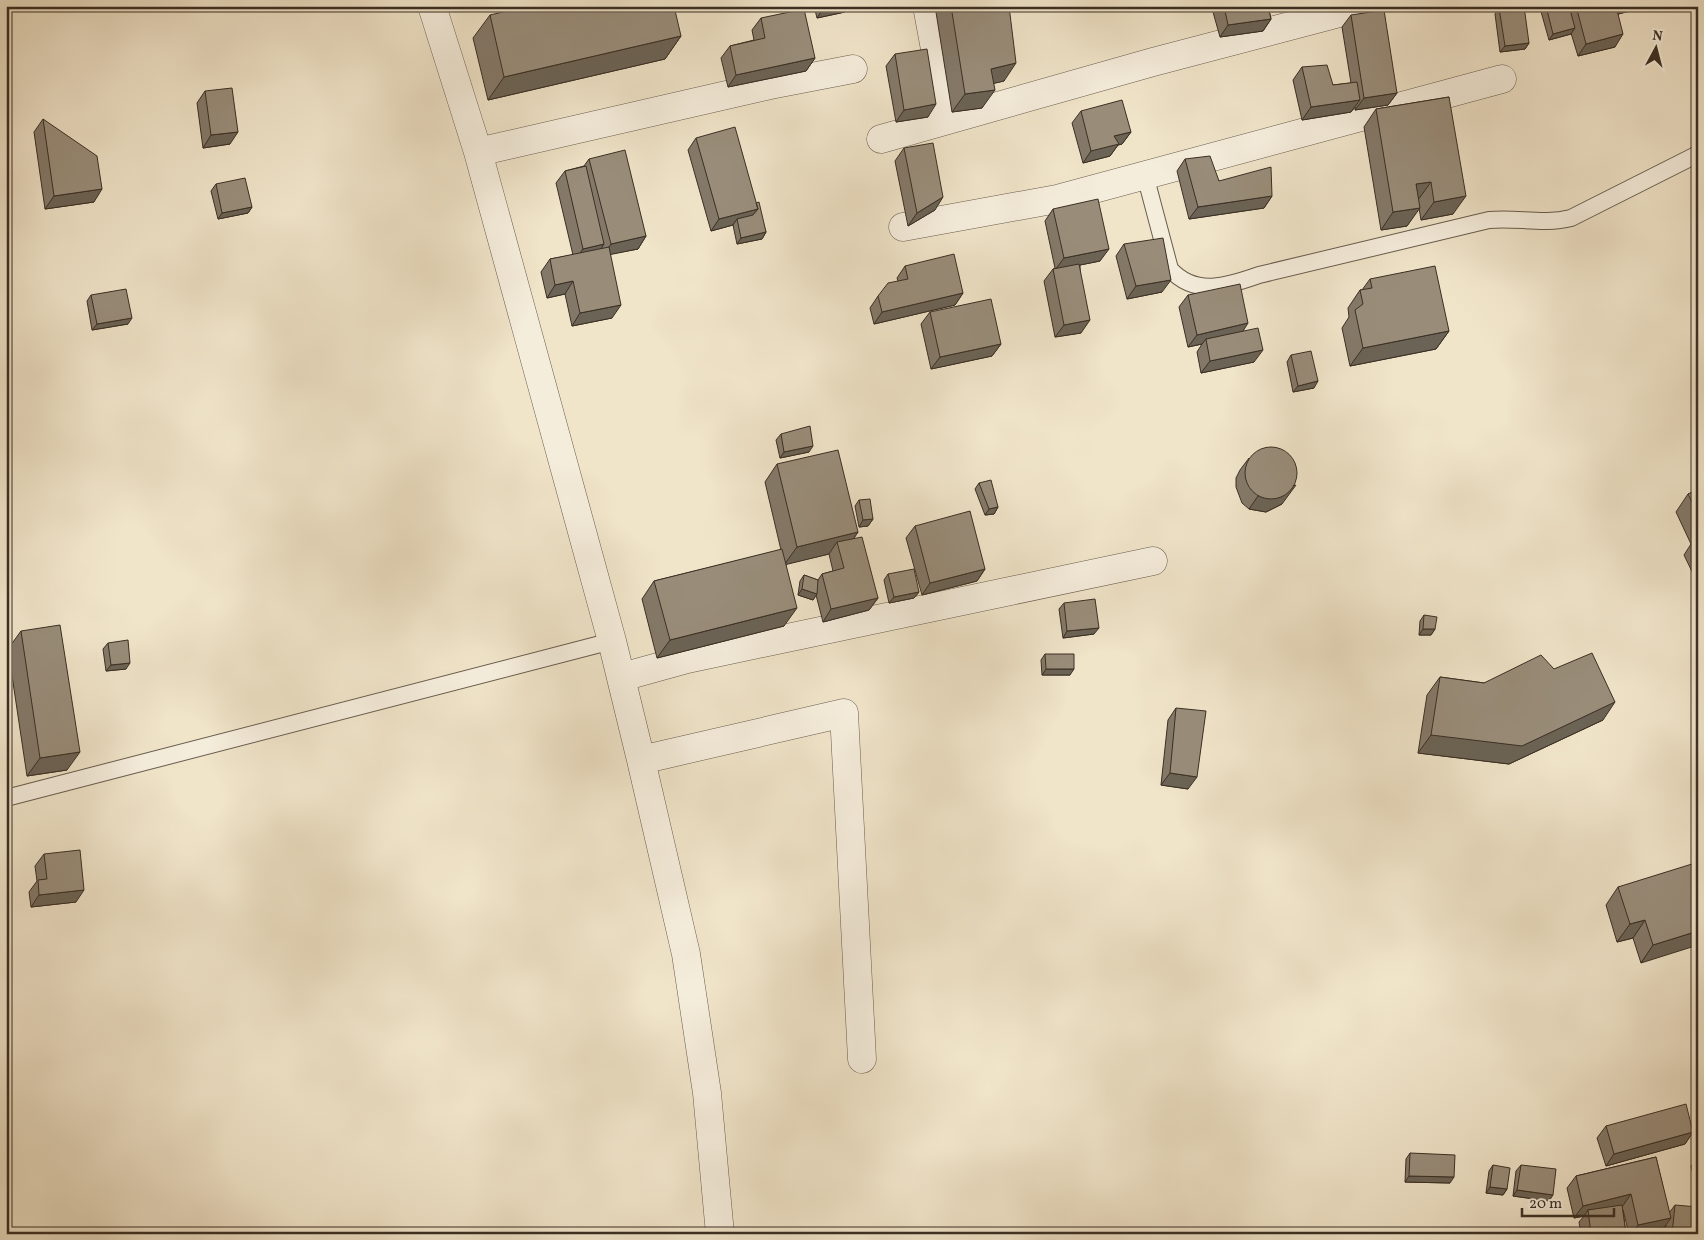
<svg xmlns="http://www.w3.org/2000/svg" width="1704" height="1240" font-family="Vollkorn,serif">
<style>
.lines{fill:none;stroke-linecap:round;stroke-linejoin:round}
.lane-casing{stroke:#685c4d;stroke-width:18}
.street-casing{stroke:#685c4d;stroke-width:29}
.lane{stroke:#f5eddc;stroke-width:16}
.street{stroke:#f5eddc;stroke-width:28}
.wall{fill:#847969;stroke:#3a2f24}
.shaded-wall{fill:#6b6355;stroke:#3a2f24}
.building{fill:#998d7a;stroke:#3a2f24}
</style>
<rect width="100%" height="100%" fill="#f0e4c9"/>
<filter id="stains"><feTurbulence type="fractalNoise" baseFrequency=".004" numOctaves="4"/><feColorMatrix values="0 0 0 0 .2 0 0 0 0 .09 0 0 0 0 .02 0 0 0 .5 -.17"/></filter>
<radialGradient id="worn" r=".72"><stop offset=".6" stop-color="#630" stop-opacity="0"/><stop offset="1" stop-color="#630" stop-opacity=".3"/></radialGradient>
<g class="lines">
<g class="lane-casing">
<path id="lane" d="M1145,175L1170,269C1195,297 1228,286 1259,275L1489,220C1517,217 1543,225 1571,218L1698,154
M6,798L612,641"/>
</g>
<g class="street-casing">
<path id="street" d="M432,6L478,152L612,641L641,760L686,954L707,1093L720,1234
M927,6L948,119
M881,139L1153,62L1366,6
M478,152L770,85L853,69
M903,227L1057,199L1502,79
M622,677L687,659L1153,561
M641,760L844,713L862,1059"/>
</g>
<use href="#lane" class="lane"/>
<use href="#street" class="street"/>
</g>
<path class="wall" d="M814,6H849L845,12L817,18Z
M935,6H1009L1004,81L994,83L982,108L952,112Z
M1217,6H1268L1271,19L1263,31L1220,37L1213,12Z
M1542,6H1649L1618,14L1615,47L1578,56L1571,33V34L1549,40L1540,8Z
M1499,8L1529,43L1525,49L1500,52L1495,14Z
M490,15L681,36L665,59L488,100L473,38Z
M1351,15L1397,93L1388,105L1355,110V107L1351,112L1302,120L1293,80L1302,67L1333,85L1351,83L1342,27Z
M761,18L815,58L806,71L728,87L721,58L730,46L754,40L752,30Z
M895,54L928,117L896,122L886,66Z
M205,91L230,144L203,148L197,103Z
M1449,97L1453,214L1421,220L1419,208L1407,226L1381,230L1364,127L1376,109Z
M1081,111L1131,132L1122,144L1118,145L1110,156L1083,163L1072,123Z
M43,119L94,202L45,209L34,132Z
M696,138L756,203L766,232L762,239L737,244L733,225L711,231L688,150Z
M904,148L935,210L908,226L895,161Z
M589,159L646,236L638,249L610,254L612,318L572,326L565,294L547,298L541,272L550,259L573,255L556,183L565,171L584,166Z
M1185,159L1219,181L1272,196L1264,208L1189,219L1177,171Z
M216,184L252,207L248,213L218,219L211,191Z
M1053,209L1100,261L1080,265L1081,333L1055,337L1044,281L1053,269L1055,268L1045,221Z
M1124,244L1162,292L1127,299L1116,256Z
M905,266L963,293L955,305L874,324L870,308L878,296L898,281L897,278Z
M1370,279L1449,331L1436,349L1350,366L1342,328L1349,317L1348,308L1360,290H1362Z
M91,295L128,324L92,330L87,301Z
M1188,295L1242,332L1254,362L1201,373L1197,352L1202,344L1188,347L1179,307Z
M930,312L1001,344L992,356L931,369L921,324Z
M1291,355L1314,388L1293,392L1287,362Z
M781,434L809,452L780,458L776,440Z
M1249,458L1282,504L1266,512L1249,509L1242,503L1236,487V478L1240,470Z
M777,464L858,532L854,538L878,598L869,610L823,622L816,595L813,600L798,595L800,581L804,575L818,580L822,574L833,571L829,554L786,564L784,626L657,658L642,599L654,581L781,550L765,482Z
M979,483L998,507L994,514L985,515L975,489Z
M1698,490V584L1684,555L1691,544L1676,512L1688,494Z
M859,500L873,519L868,526L859,527L855,506Z
M915,526L985,569L977,581L922,595L906,538Z
M888,574L919,592L914,598L889,603L884,580Z
M1698,592V603L1695,598Z
M1064,603L1094,634L1063,638L1059,609Z
M1424,615L1435,629L1431,635H1419L1420,621Z
M21,631L67,770L27,776L8,649Z
M108,643L126,669L106,671L103,649Z
M1045,654L1070,675H1042L1041,660Z
M1554,669L1603,720L1509,764L1418,753L1427,695L1440,677L1484,683Z
M1176,708L1188,789L1161,785L1168,720Z
M44,854L76,902L31,907L29,892L37,881L35,866Z
M1698,884L1641,963L1633,938L1617,942L1606,905L1618,887Z
M1606,1126L1693,1132L1685,1144L1606,1166L1597,1138Z
M1697,1128H1698V1147H1697L1693,1134Z
M1410,1153L1450,1183L1405,1182L1406,1159Z
M1656,1157L1669,1213L1675,1205L1698,1234H1665L1666,1225L1662,1230L1647,1234H1629L1623,1210L1626,1234H1581L1579,1222L1584,1216L1574,1218L1567,1188L1576,1176Z
M1698,1157V1197L1691,1166Z
M1493,1165L1507,1189L1503,1195L1486,1193L1489,1171Z
M1521,1165L1549,1201L1513,1196L1516,1171Z"/>
<path class="shaded-wall" d="M825,6H849L845,12L817,18Z
M1614,6H1649L1607,17Z
M1271,19L1263,31L1220,37L1228,25Z
M1575,28L1571,34L1549,40L1553,34Z
M1623,34L1615,47L1578,56L1586,44Z
M681,36L665,59L488,100L504,77Z
M1529,43L1525,49L1500,52L1505,46Z
M815,58L806,71L728,87L736,75Z
M1016,63L1004,81L979,87L991,69Z
M995,90L982,108L952,112L965,94Z
M1397,93L1388,105L1355,110L1364,98Z
M1360,100L1351,112L1302,120L1311,107Z
M936,104L928,117L896,122L904,110Z
M238,132L230,144L203,148L211,135Z
M1131,132L1122,144L1118,145L1110,156L1083,163L1091,151L1114,136Z
M1431,182L1418,200L1416,184Z
M102,189L94,202L45,209L54,196Z
M1272,196L1264,208L1189,219L1198,207Z
M1466,196L1453,214L1421,220L1434,202Z
M943,197L935,210L908,226L917,213Z
M252,207L248,213L218,219L222,213Z
M1420,208L1407,226L1381,230L1393,212Z
M758,209L749,221L737,219L733,225L711,231L719,219Z
M766,232L762,239L737,244L741,238Z
M646,236L638,249L603,256L611,244Z
M604,244L596,257L574,261L583,249Z
M1109,249L1100,261L1055,270L1064,258Z
M1171,280L1162,292L1127,299L1136,286Z
M573,281L565,294L547,298L555,285Z
M963,293L955,305L874,324L882,312Z
M621,305L612,318L572,326L580,313Z
M132,318L128,324L92,330L97,324Z
M1090,320L1081,333L1055,337L1064,325Z
M1248,323L1240,336L1206,339L1202,344L1188,347L1197,335Z
M1449,331L1436,349L1350,366L1363,348Z
M1001,344L992,356L931,369L940,357Z
M1263,350L1254,362L1201,373L1210,361Z
M1318,381L1314,388L1293,392L1298,386Z
M813,446L809,452L780,458L784,452Z
M1296,485L1282,504L1266,512L1249,509L1258,496Z
M998,507L994,514L985,515L989,509Z
M873,519L868,526L859,527L863,520Z
M858,532L846,550L837,542L829,554L784,565L797,547Z
M985,569L977,581L922,595L930,583Z
M802,589L817,594L813,600L798,595Z
M919,592L914,598L889,603L894,597Z
M878,598L869,610L823,622L831,609Z
M797,608L784,626L657,658L670,640Z
M1099,628L1094,634L1063,638L1067,631Z
M1423,629H1435L1431,635H1419Z
M130,663L126,669L106,671L111,665Z
M1046,669H1074L1070,675H1042Z
M1615,702L1603,720L1509,764L1418,753L1431,735Z
M80,752L67,770L27,776L40,758Z
M1170,773L1197,777L1188,789L1161,785Z
M84,890L76,902L31,907L39,895Z
M1645,920L1633,938L1617,942L1630,924Z
M1698,931V945L1641,963L1653,945Z
M1693,1132L1685,1144L1606,1166L1614,1154Z
M1409,1176L1454,1177L1450,1183L1405,1182Z
M1490,1187L1507,1189L1503,1195L1486,1193Z
M1517,1190L1553,1195L1549,1201L1513,1196Z
M1631,1194L1622,1207L1588,1210L1584,1216L1574,1218L1583,1206Z
M1671,1218L1662,1230L1647,1234H1632L1638,1225Z"/>
<path class="building" d="M529,6H674L681,36L504,77L490,15Z
M951,6H1009L1016,63L991,69L995,90L965,94Z
M1224,6H1268L1271,19L1228,25Z
M1509,6H1524L1529,43L1505,46L1499,8Z
M1546,6H1569L1575,28L1553,34Z
M1576,6H1616L1623,34L1586,44Z
M804,9L815,58L736,75L730,46L765,38L761,18Z
M1384,10L1397,93L1364,98L1351,15Z
M927,49L936,104L904,110L895,54Z
M1327,65L1333,85L1357,82L1360,100L1311,107L1302,67Z
M232,88L238,132L211,135L205,91Z
M1449,97L1466,196L1434,202L1431,182L1416,184L1420,208L1393,212L1376,109Z
M1122,100L1131,132L1114,136L1119,144L1091,151L1081,111Z
M43,119L97,156L102,189L54,196Z
M735,127L758,209L719,219L696,138Z
M933,143L943,197L917,213L904,148Z
M625,150L646,236L611,244L589,159Z
M1210,156L1219,181L1271,167L1272,196L1198,207L1185,159Z
M586,166L604,244L583,249L565,171Z
M245,178L252,207L222,213L216,184Z
M1098,199L1109,249L1064,258L1053,209Z
M759,202L766,232L741,238L737,219L753,215L758,209L756,203Z
M1163,238L1171,280L1136,286L1124,244Z
M609,247L621,305L580,313L573,281L555,285L550,259Z
M954,254L963,293L882,312L878,296L888,283L908,279L905,266Z
M1079,264L1090,320L1064,325L1053,269Z
M1435,266L1449,331L1363,348L1355,310L1363,304L1360,290L1372,288L1370,279Z
M1240,284L1248,323L1197,335L1188,295Z
M126,289L132,318L97,324L91,295Z
M991,299L1001,344L940,357L930,312Z
M1258,328L1263,350L1210,361L1206,339Z
M1311,351L1318,381L1298,386L1291,355Z
M810,426L813,446L784,452L781,434Z
M1245 473a26 26 0 1 1 52 0a26 26 0 1 1-52 0Z
M838,450L858,532L797,547L777,464Z
M991,480L998,507L989,509L979,483Z
M1698,490V514L1688,494Z
M870,499L873,519L863,520L859,500Z
M970,511L985,569L930,583L915,526Z
M862,537L878,598L831,609L822,574L844,568L837,542Z
M782,549L797,608L670,640L654,581Z
M914,569L919,592L894,597L888,574Z
M804,575L818,580L817,594L802,589Z
M1095,599L1099,628L1067,631L1064,603Z
M1424,615L1437,617L1435,629H1423Z
M60,625L80,752L40,758L21,631Z
M128,640L130,663L111,665L108,643Z
M1592,653L1615,702L1522,746L1431,735L1440,677L1484,683L1541,655L1554,669Z
M1045,654H1074V669H1046Z
M1176,708L1206,711L1197,777L1170,773Z
M80,850L84,890L39,895L38,880L47,879L44,854Z
M1692,864L1698,884V931L1653,945L1645,920L1630,924L1618,887Z
M1686,1104L1693,1132L1614,1154L1606,1126Z
M1410,1153L1455,1155L1454,1177L1409,1176Z
M1656,1157L1671,1218L1638,1225L1631,1194L1583,1206L1576,1176Z
M1493,1165L1510,1168L1507,1189L1490,1187Z
M1521,1165L1556,1169L1553,1195L1517,1190Z
M1622,1205L1626,1234H1591L1588,1210Z
M1675,1205L1698,1207V1234H1672Z"/>
<rect width="1704" height="1240" fill="none" stroke="#f0e4c9" stroke-width="25"/>
<rect x="8" y="8" width="1689" height="1225" fill="none" stroke="#3a2f24" stroke-width="2.5"/>
<rect x="12" y="12" width="1679" height="1215" fill="none" stroke="#3a2f24"/>
<g transform="translate(1656 48) rotate(7)" stroke="#f5eddc" stroke-width="4" paint-order="stroke">
<path d="M0-4L9 19L0 12L-9 19Z" fill="#3a2f24"/>
<text y="-8" font-size="14" font-weight="bold" text-anchor="middle" fill="#3a2f24">N</text>
</g>
<path d="M1522 1208v8h92v-8" fill="none" stroke="#3a2f24" stroke-width="2.5"/>
<text x="1529" y="1208" font-size="15" fill="#3a2f24" stroke="#f5eddc" stroke-width="4" paint-order="stroke">20 m</text>
<rect width="100%" height="100%" filter="url(#stains)"/>
<rect width="100%" height="100%" fill="url(#worn)"/>
</svg>
